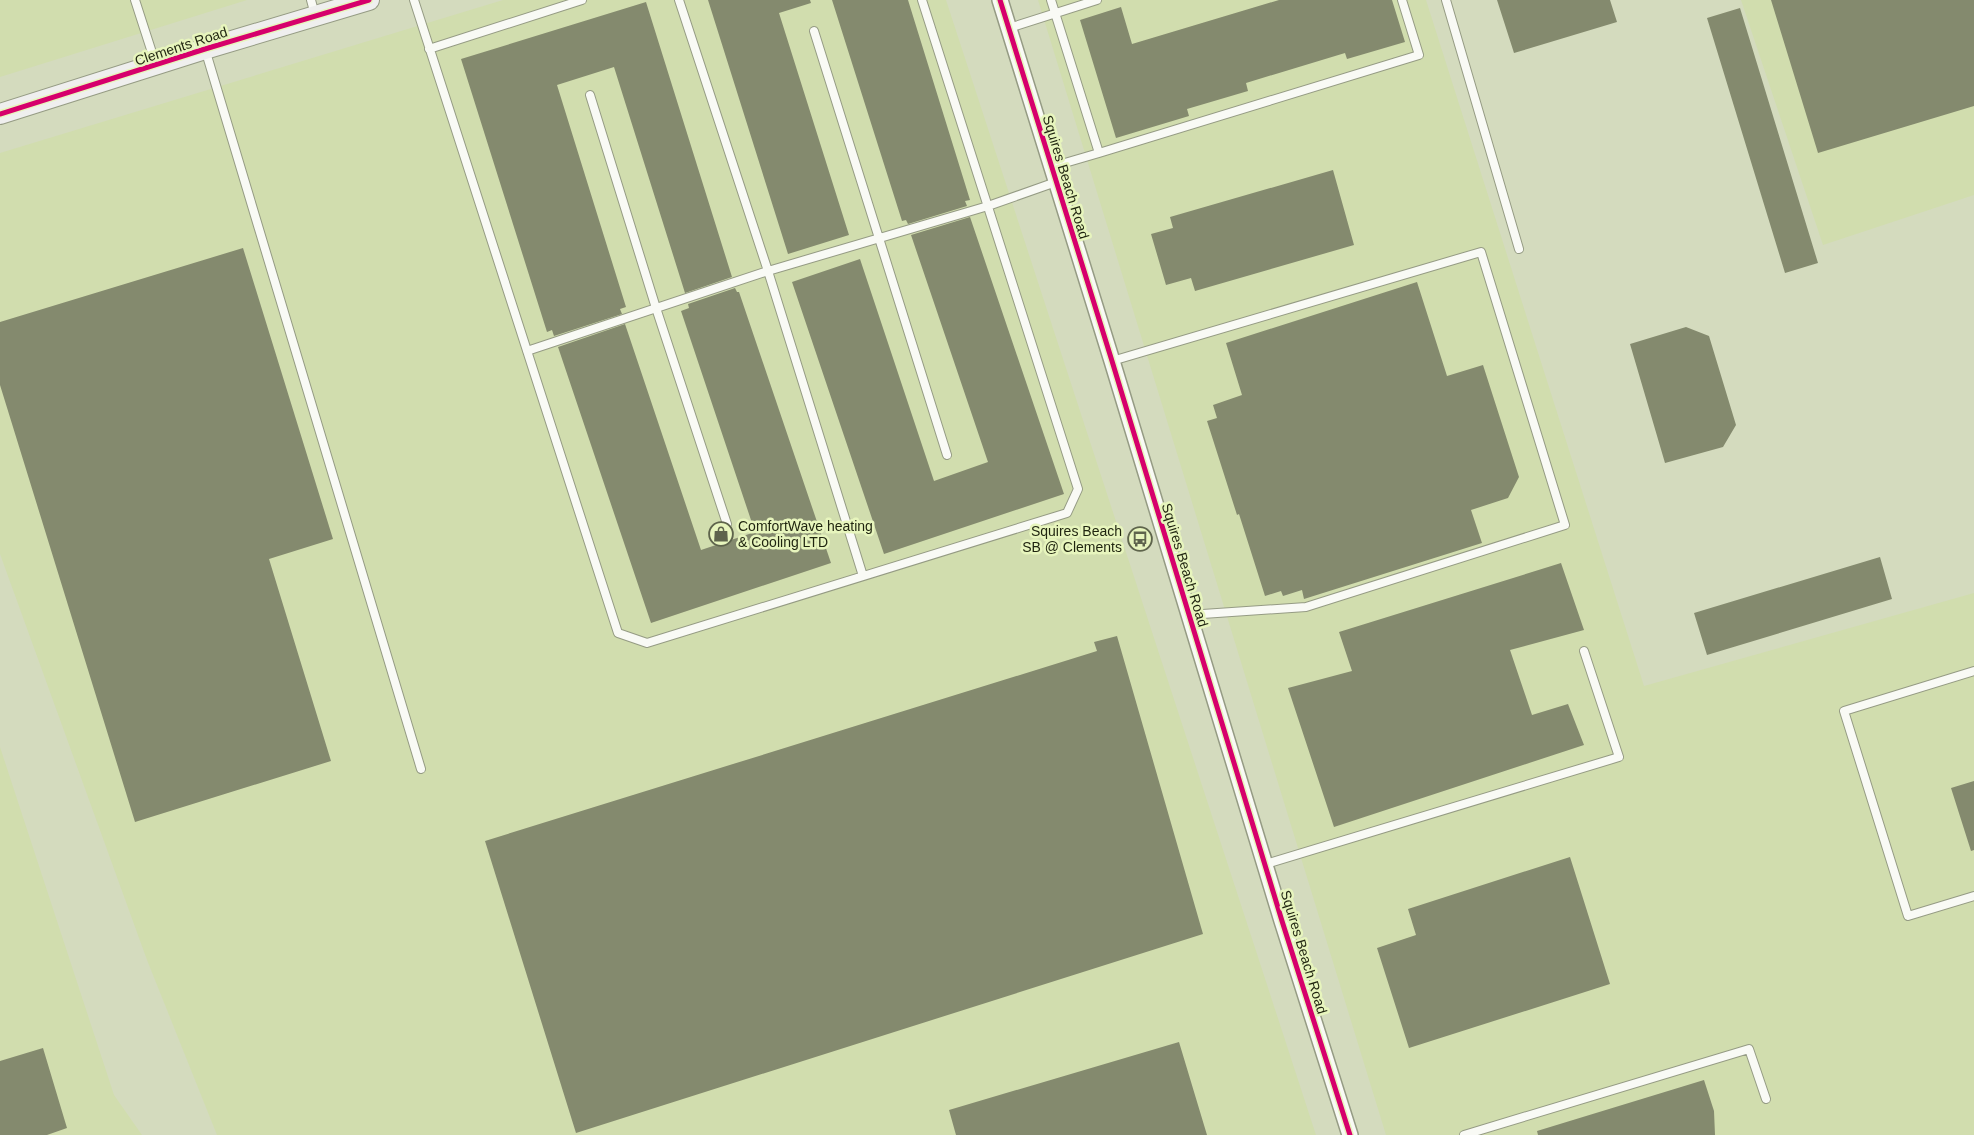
<svg xmlns="http://www.w3.org/2000/svg" width="1974" height="1135" font-family="Helvetica,sans-serif">
<style>
.built{fill:#d1ddae}
.building{fill:#848a6e}
.lines{fill:none;stroke-linecap:round;stroke-linejoin:round}
.lane-casing{stroke:#959b84;stroke-width:10}
.street-casing{stroke:#959b84;stroke-width:18}
.secondary-casing{stroke:#959b84;stroke-width:22}
.lane{stroke:#f9faf5;stroke-width:8}
.street{stroke:#f9faf5;stroke-width:15}
.secondary{stroke:#efefee;stroke-width:20}
.cycleway-casing{stroke:#e7f5bd;stroke-width:8}
.cycleway{stroke:#d6006c;stroke-width:5}
.labels{text-anchor:middle;stroke-width:5;stroke-linejoin:round;paint-order:stroke}
.street-label{font-size:14px;fill:#1f240f;stroke:#e7f5bd}
.poi-label{font-size:14px;fill:#1f240f;stroke:#e7f5bd;text-anchor:start}
</style>
<rect width="100%" height="100%" fill="#d4dbbe"/>
<path class="built" d="M0,0H247L0,77Z
M503,0H946L1316,1135H217L147,960L0,554V153Z
M1038,0H1426L1644,686L1974,593V1135H1386Z
M1741,0H1974V195L1823,245Z
M0,747L114,1095L142,1135H0Z"/>
<path class="building" d="M708,0H810L811,3L779,13L849,235L788,254Z
M832,0H908L970,200L965,201L967,206L908,224L906,220L902,221Z
M1279,0H1392L1405,42L1347,59L1345,53L1246,83L1248,91L1187,109L1189,116L1116,138L1080,20L1121,7L1132,44Z
M1497,0H1610L1617,22L1514,53Z
M1771,0H1974V106L1818,153Z
M646,2L732,277L685,293L614,67L557,85L626,307L620,309L622,314L554,336L552,330L547,332L461,59Z
M1740,8L1818,263L1785,273L1707,18Z
M1333,170L1354,245L1195,291L1191,278L1166,285L1151,234L1173,228L1170,217Z
M970,217L1064,494L884,554L792,282L860,259L934,481L988,462L911,235Z
M243,248L333,539L269,559L331,761L135,822L0,385V322Z
M1417,282L1447,376L1483,365L1519,477L1508,498L1471,510L1482,543L1304,599L1302,590L1283,596L1281,591L1265,596L1239,514L1237,515L1207,421L1217,418L1213,405L1242,395L1226,343Z
M735,288L737,292H739L831,563L651,623L558,347L625,324L701,550L755,532L681,311L689,308L688,304Z
M1686,327L1709,336L1736,425L1723,447L1665,463L1630,344Z
M1880,557L1892,599L1707,655L1694,613Z
M1561,563L1584,630L1510,650L1532,715L1568,704L1584,745L1334,827L1288,688L1352,671L1339,632Z
M1117,636L1203,934L576,1133L485,841L1097,651L1094,642Z
M1974,781V850L1971,851L1951,788Z
M1570,857L1610,984L1409,1048L1377,948L1416,935L1408,909Z
M1179,1042L1207,1135H956L949,1110Z
M43,1048L67,1128L47,1135H0V1061Z
M1704,1080L1714,1111L1715,1135H1538L1537,1131Z"/>
<g class="lines">
<g class="lane-casing">
<path id="lane" d="M135,0L156,65
M311,0L315,15
M414,0L618,633L647,643L1067,513L1078,489L922,0
M679,0L768,271L863,576
M1051,0L1099,153L1419,55L1402,0
M1446,0L1519,249
M1009,28L1097,0
M814,31L947,455
M205,49L421,769
M429,49L582,0
M590,95L656,308L727,524
M1051,167L1099,153
M527,351L768,271L988,206L1056,182
M1112,361L1481,252L1565,525L1306,607L1188,615
M1974,671L1844,711L1908,916L1974,896
M1266,864L1619,757L1584,651
M1464,1135L1749,1049L1766,1099"/>
</g>
<g class="street-casing">
<path id="street" d="M1000,0L1112,361L1282,921L1350,1135"/>
</g>
<g class="secondary-casing">
<path id="secondary" d="M0,114L205,49L369,0"/>
</g>
<use href="#lane" class="lane"/>
<use href="#street" class="street"/>
<use href="#secondary" class="secondary"/>
<g class="cycleway-casing">
<path id="cycleway" d="M1000,0L1112,361L1282,921L1350,1135
M0,114L205,49L369,0"/>
</g>
<use href="#cycleway" class="cycleway"/>
</g>
<defs>
<g id="shop-ring" transform="scale(1.25)"><circle r="9.5" fill="#e7f5bd" stroke="#5e644c" stroke-width="1.5"/><path d="M-5-2.5h2.3a2.7 3.5 0 0 1 5.4 0H5L5.5 6h-11ZM-1.5-2.5h3a1.5 2.3 0 0 0-3 0Z" fill="#5e644c"/></g>
<g id="bus-ring" transform="scale(1.25)"><circle r="9.5" fill="#e7f5bd" stroke="#5e644c" stroke-width="1.5"/><path d="M-5-6H5V4H4V6H2V4H-2V6H-4V4H-5ZM-3.5-4V0h7V-4ZM-3.5 1.2v1.5H-2V1.2ZM2 1.2v1.5H3.5V1.2Z" fill="#5e644c"/></g>
</defs>
<g fill-rule="evenodd">
<use href="#shop-ring" x="721" y="534"/>
<use href="#bus-ring" x="1140" y="539"/>
</g>
<g class="labels">
<g class="street-label">
<text transform="translate(181 46) rotate(-18)" y="5">Clements Road</text>
<text transform="translate(1066 177) rotate(73)" y="5">Squires Beach Road</text>
<text transform="translate(1185 565) rotate(73)" y="5">Squires Beach Road</text>
<text transform="translate(1304 952) rotate(73)" y="5">Squires Beach Road</text>
</g>
<g class="poi-label">
<text x="738" y="531">ComfortWave heating<tspan x="738" dy="16">&amp; Cooling LTD</tspan></text>
<text x="1122" y="536" text-anchor="end">Squires Beach<tspan x="1122" dy="16">SB @ Clements</tspan></text>
</g>
</g>
</svg>
